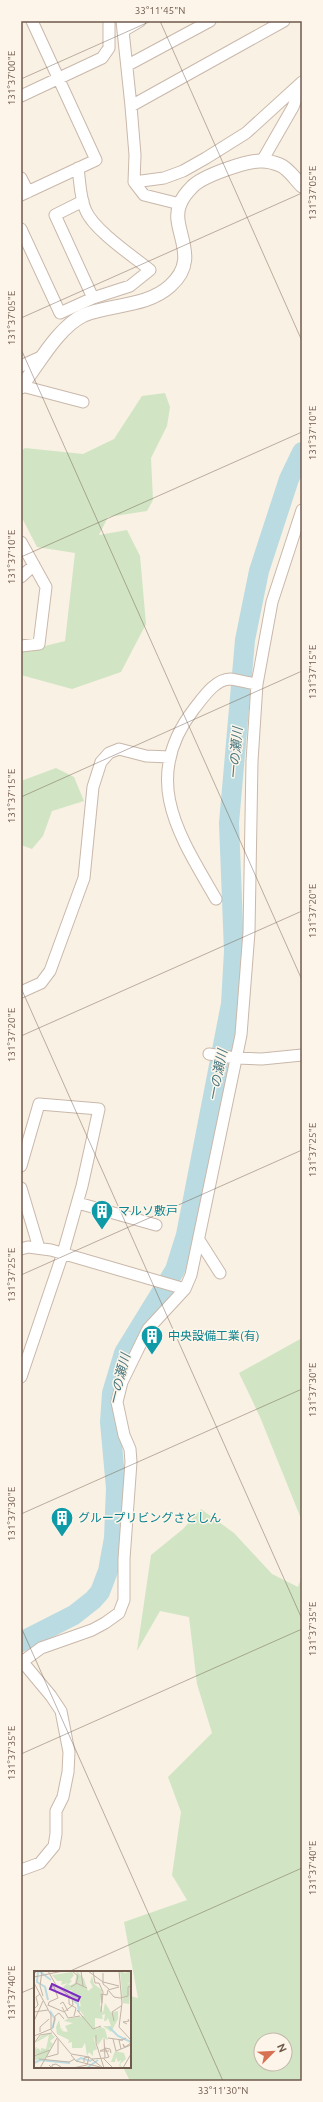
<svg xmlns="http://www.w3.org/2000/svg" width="323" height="2102" font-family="Ubuntu,'Noto Sans JP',sans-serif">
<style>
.green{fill:#d1e5c4;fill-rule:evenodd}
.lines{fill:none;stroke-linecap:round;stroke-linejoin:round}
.river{stroke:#badbe1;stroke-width:20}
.minor-casing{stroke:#c9b8ab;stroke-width:13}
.tertiary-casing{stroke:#c9b8ab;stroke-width:15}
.minor{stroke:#fff;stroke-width:11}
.tertiary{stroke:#fff;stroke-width:13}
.ticks{fill:none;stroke:#6f584c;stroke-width:1;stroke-opacity:0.45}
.labels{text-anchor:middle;stroke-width:3;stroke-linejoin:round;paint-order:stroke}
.culture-label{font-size:12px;fill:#0d838f;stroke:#fdf5e9;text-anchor:start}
.water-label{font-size:13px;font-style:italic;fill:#487780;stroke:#fdf5e9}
.inset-river{fill:none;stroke:#badbe1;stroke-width:2}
.inset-road{fill:none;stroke:#c2b4a7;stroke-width:1}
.view{fill:#7b2cbf;fill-opacity:0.15;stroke:#7b2cbf;stroke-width:2}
.inset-edge{fill:none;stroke:#6f584c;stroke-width:2}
.neatline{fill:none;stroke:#6f584c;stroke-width:1.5}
.ticks-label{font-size:10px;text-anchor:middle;fill:#6f584c}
</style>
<rect width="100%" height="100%" fill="#f9f1e3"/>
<path class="green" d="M165,393L170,407L167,426L151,458L153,500L147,511L108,517L99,535L127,530L140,556L146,624L121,672L72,689L21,675V652L65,641L75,553L37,547L21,516V451L25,448L83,454L114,439L142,396Z
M56,768L74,777L84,801L52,811L43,836L32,849L21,845V781Z
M302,1338V1521L260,1417L239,1373Z
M201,1509L234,1533L272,1574L298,1587L302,1576V2081H130L123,2067H130V1996L138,1998L124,1922L187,1900L172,1875L181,1812L168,1777L212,1733L197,1684L189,1617L160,1611L137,1651L151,1555L183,1529ZM261,2040H285V2064H261Z"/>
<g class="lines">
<path class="river" d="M21,1642L74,1615L93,1600L100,1592L108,1571L114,1538L116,1488L110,1422L112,1393L124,1353L175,1270L186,1235L231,1004L234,951L229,823L245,640L259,571L289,479L302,452"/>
<g class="minor-casing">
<path id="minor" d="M122,21L131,106L135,155L134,182L144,195L180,204
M123,31L140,21
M128,65L210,21
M21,96L102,58L109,48V21
M131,106L284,21
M262,161L293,107L302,83
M21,178L28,192
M134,182L164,178L183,171L206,158L246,133L302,82
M21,195L96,160L32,21
M83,201L55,215L93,298
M21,229L60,313L93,298L130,286L150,270C134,257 94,230 86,211C80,199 80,182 78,168
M21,366L43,356
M22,386L83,402
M21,542L46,587L39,644L21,646
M21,577L34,565
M216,899C179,835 140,779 194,709C202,699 215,679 230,679C239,680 248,683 257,684
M21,992L41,983L50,971L84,878L93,787L101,762L109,753L119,749L146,756L170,757
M209,1054L236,1058L262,1059L302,1055
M21,1166L39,1104L99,1109L82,1186L63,1253L21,1377
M21,1188L39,1248
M78,1203L156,1225
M199,1240L220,1273
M21,1249L28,1247L51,1250L185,1289
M21,1660L51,1696L61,1711L69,1752L68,1772L63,1797L56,1811V1834L54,1846L40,1863L21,1870
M22,1662L41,1648L92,1630L105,1623L119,1613L124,1600V1559L131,1462L130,1449L124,1435L117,1402L122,1382L148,1329L185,1289L191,1275L241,1035L249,932L252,761L257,684L272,602L302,510"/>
</g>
<g class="tertiary-casing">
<path id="tertiary" d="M21,387C38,365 58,327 84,315C111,304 147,307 170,286C203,257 169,229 180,204C182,199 188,191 192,187C202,176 248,160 262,161C268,161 275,163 280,165C288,168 296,180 302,186"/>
</g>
<use href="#minor" class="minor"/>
<use href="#tertiary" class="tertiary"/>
</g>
<path class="ticks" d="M160,21L302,341M21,79L151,21M21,318L302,193M21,349L302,980M21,557L302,432M21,797L302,671M21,988L302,1619M21,1036L302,911M21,1275L302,1150M21,1514L302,1389M21,1627L223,2081M21,1754L302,1629M68,1972L302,1868M21,1993L35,1987"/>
<defs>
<g id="building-pin" transform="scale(1.15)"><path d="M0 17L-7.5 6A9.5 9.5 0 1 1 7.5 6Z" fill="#0f9aa8" stroke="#fdf5e9"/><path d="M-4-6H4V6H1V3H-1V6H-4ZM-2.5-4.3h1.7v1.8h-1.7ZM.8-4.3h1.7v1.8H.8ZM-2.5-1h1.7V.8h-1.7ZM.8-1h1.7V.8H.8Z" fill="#fff"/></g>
</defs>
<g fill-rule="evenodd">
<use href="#building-pin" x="102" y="1211"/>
<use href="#building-pin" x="152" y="1336"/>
<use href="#building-pin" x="62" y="1518"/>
</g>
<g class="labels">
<g class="culture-label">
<text x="118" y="1215">マルソ敷戸</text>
<text x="168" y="1340">中央設備工業(有)</text>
<text x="78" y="1522">グループリビングさとしん</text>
</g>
<g class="water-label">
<text transform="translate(235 753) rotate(-85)" y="5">一の瀬川</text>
<text transform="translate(217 1075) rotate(-79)" y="5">一の瀬川</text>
<text transform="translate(119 1379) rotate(-76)" y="5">一の瀬川</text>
</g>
</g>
<g transform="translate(34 1971)">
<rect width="97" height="97" fill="#f9f1e3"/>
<path d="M43,0L50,8L54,20L59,16L56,11L58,5L60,13L68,19L66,34L69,42L71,32L78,43L80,54L78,41L84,40V48L77,61L69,55H77L74,47L72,50H70L71,43L68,44L69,48L61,47V57L64,58L65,55L71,58L74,69L69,67L64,74L59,65L63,78L59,80V85L55,81L53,85L51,72L48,77H38V71L34,72L35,69L23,63L22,56L25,49L27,59L29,57L28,60L34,61L31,55L39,52L30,50L33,48L50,45L43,35H47L45,29L47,27L43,28L37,25L36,21L39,19L32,20L29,16L34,12L27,14L28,10H23L18,4L38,1L40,4L36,9L38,10L34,14H37L41,12ZM86,0L91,2L97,0V11L93,13L97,12L95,33L89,32ZM16,62L21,66L16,70L19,73L16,78L15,76V81L11,88L1,89L0,85L5,84L0,83V77L3,76L2,79L4,77L7,80V77L12,78L15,64L1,72L7,65ZM81,80L90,82L92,88L86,93L88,96L85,95L87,89L84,91L82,86L81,91H77Z" fill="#d1e5c4"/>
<path class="inset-river" d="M4,0L3,11L11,16L14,29M5,0L17,9M39,29L44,33L45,41M16,40L21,48L18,58M75,56L84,65L97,71M42,90L47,87L56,90L59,88M0,92L6,89L36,92M53,97L64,89"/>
<path class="inset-road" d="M8,0L6,15L9,25M14,0L22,14L16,17M47,0L49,15M54,0L69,11L85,15M59,0L61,12H65M85,0L88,32L85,56L97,69M69,2V13L75,18M0,3L3,0H12M0,6L29,0M0,12L17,44V59L37,83L55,86L69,97M42,12L53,17M65,12L69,21L67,41M22,14L38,27M37,16L42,13L44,5L38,0M75,20L80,26L86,27L94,25V16L97,15M31,23L35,26V33L42,37L40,45M68,32L67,23L73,24L74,19L85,16M26,33L29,31L34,40M14,34L30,41L39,34L38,27M14,35L15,31L24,27L20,16M28,36L34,47L46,45M0,38L4,34L2,26L6,23M43,39L59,58L67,55M0,41L14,39M0,50L9,30M80,50L78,41L87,35M93,53L89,51L95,50L94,48M19,57L21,45L25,42L30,48M6,61V56L15,48M62,64V72L70,97M0,65L17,58M74,67L88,69L92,67M79,68L82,80L97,74M1,71L6,64L18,62M90,76L89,73L91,76L97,72M70,78L66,80H75M87,78L85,69H89M37,84L42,90L66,96M0,85L16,79M13,86L24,83V68M69,87L79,97M71,87L75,86L71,77L76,78L77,82M5,88L35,91L41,88M58,88L71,87L70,68M15,94L18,97V94L22,93L27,96L22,97M6,97L23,67M39,97L53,94L55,86L50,87V91M89,97L97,83"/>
<path class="view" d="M18,13L46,26L44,30L16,18Z"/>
<rect width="97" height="97" class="inset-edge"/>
</g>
<rect width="323" height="2102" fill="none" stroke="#fdf5e9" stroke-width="44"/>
<g transform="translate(273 2052) rotate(66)"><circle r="19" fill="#fdf5e9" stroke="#c4b6aa"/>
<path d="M0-3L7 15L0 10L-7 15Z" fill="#d77154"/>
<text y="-6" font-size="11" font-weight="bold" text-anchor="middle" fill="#6f584c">N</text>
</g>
<rect x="22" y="22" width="279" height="2058" class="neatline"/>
<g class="ticks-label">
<text x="160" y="14">33°11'45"N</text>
<text transform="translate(11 78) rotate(-90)" y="4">131°37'00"E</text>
<text transform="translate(312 193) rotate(-90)" y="4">131°37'05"E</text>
<text transform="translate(11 318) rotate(-90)" y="4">131°37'05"E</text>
<text transform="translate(312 433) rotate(-90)" y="4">131°37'10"E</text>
<text transform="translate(11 557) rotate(-90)" y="4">131°37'10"E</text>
<text transform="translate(312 672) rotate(-90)" y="4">131°37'15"E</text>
<text transform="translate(11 796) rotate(-90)" y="4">131°37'15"E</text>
<text transform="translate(312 911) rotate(-90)" y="4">131°37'20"E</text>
<text transform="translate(11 1035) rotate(-90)" y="4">131°37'20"E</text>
<text transform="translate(312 1150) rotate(-90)" y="4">131°37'25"E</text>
<text transform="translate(11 1275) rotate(-90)" y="4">131°37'25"E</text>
<text transform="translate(312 1390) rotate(-90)" y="4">131°37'30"E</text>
<text transform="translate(11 1514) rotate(-90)" y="4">131°37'30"E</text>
<text transform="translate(312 1629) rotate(-90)" y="4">131°37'35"E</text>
<text transform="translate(11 1753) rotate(-90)" y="4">131°37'35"E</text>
<text transform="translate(312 1868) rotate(-90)" y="4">131°37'40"E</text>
<text transform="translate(11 1993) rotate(-90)" y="4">131°37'40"E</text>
<text x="223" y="2094">33°11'30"N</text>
</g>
</svg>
